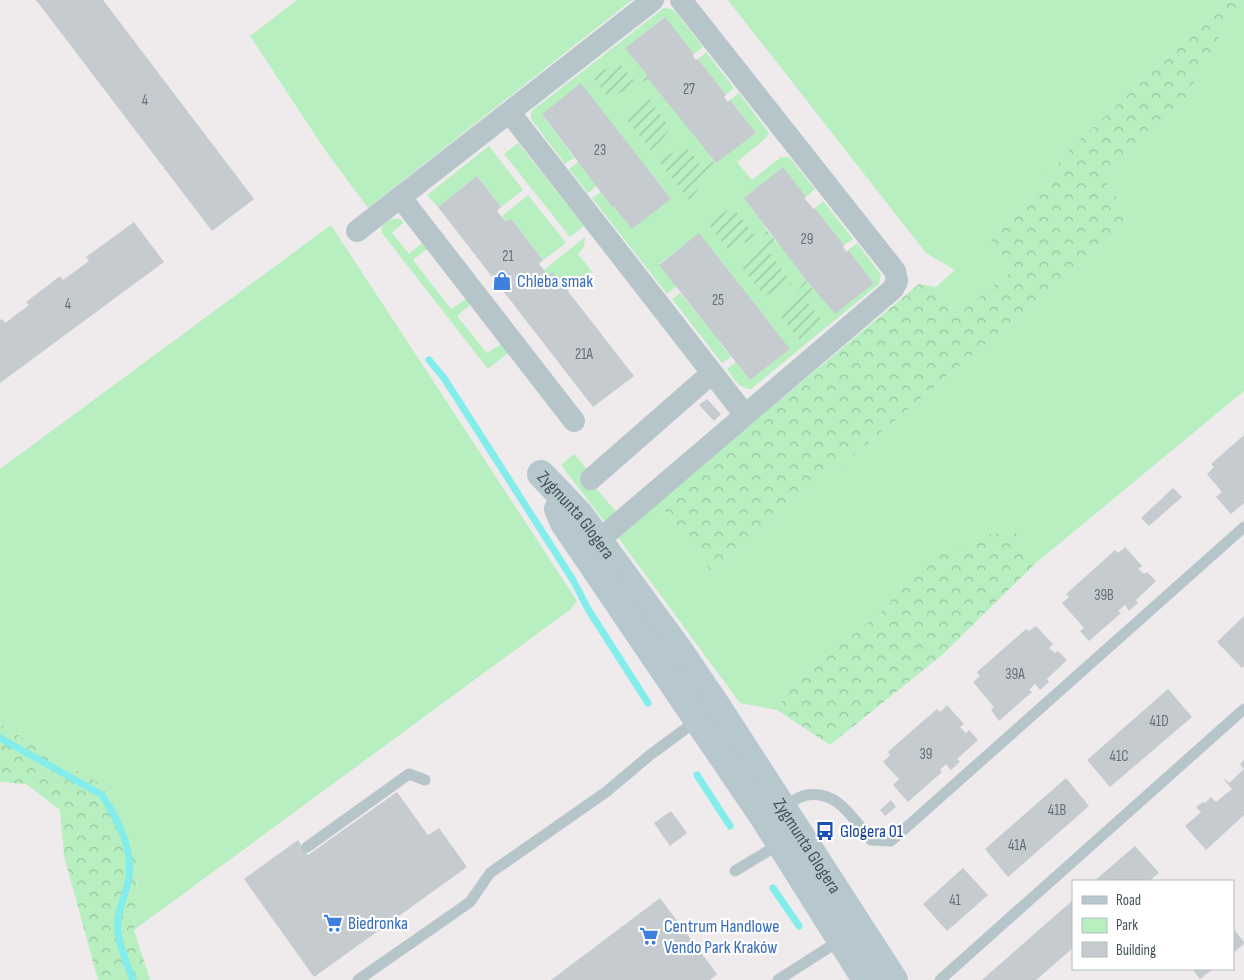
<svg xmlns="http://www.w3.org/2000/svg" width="1244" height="980" font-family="'Sofia Sans Condensed',sans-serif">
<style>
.green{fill:#b7efc0}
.forest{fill:url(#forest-crowns)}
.garden{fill:url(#garden-furrows)}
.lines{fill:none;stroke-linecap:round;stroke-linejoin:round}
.stream{stroke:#83edeb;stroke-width:7}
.building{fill:#c5cbcf}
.lane{stroke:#b6c5c9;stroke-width:11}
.street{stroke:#b6c5c9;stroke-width:22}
.secondary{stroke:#b6c8ce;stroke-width:28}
.labels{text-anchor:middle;stroke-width:4.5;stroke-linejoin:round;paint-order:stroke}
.number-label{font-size:15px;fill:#647276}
.shop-label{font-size:18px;fill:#366cbe;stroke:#fff;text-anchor:start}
.street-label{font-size:18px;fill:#445459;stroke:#fff}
.transit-label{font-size:18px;fill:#164399;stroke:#fff;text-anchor:start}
</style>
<defs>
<pattern id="forest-crowns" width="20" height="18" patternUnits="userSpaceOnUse" patternTransform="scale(1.25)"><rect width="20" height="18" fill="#b7efc0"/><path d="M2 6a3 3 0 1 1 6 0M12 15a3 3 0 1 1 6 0" fill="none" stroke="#96c49f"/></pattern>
<pattern id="garden-furrows" width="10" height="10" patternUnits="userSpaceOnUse" patternTransform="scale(1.25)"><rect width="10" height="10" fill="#b7efc0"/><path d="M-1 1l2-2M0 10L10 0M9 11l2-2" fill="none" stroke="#96c49f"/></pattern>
</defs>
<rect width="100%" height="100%" fill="#efebec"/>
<path class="green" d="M297,0H632L368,208L325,150L250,36Z
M728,0H1229L1070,149L991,241L1013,270L957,315L936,287L955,270L926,253Z
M1244,4V391L1037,562L1016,533L911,569L887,607L789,687L777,710L740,703L617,536L658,502L713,574L1133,219L1102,178L1182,104L1227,22Z
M664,8L671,9L675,11L703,47L694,54L664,17L626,48L647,75L646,76L636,83L592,76L609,97L649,79L656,88L624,116L659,90L714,161L703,168L690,201L716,163L755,133L730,100L739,93L769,133L766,138L737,162L752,180L781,157H789L815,189L806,197L783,168L744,198L765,226L754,234L728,249L769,233L772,236L742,267L777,241L806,280L779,315L816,290L874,283L848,250L857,243L881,275L879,284L751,389C739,389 734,379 727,369L736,362L750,380L790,349L699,234L659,264L677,286L667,294L592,198L601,192L632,229L671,199L581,84L542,114L574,158L565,164L531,119V112L533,110Z
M706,52L734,88L726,95L698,59Z
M518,143L584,226L570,237L504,154Z
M489,146L523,190L501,207L477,176L438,207L427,195Z
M579,161L598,185L588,193L569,169Z
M528,195L566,243L543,260L511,219L506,222L502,216Z
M823,201L853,239L844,245L815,208Z
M391,219H400L404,222L392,233L409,254L422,243L427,249L413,260L451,309L466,299L470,305L457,316L487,353L501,344L508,353L488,369L382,233V226Z
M331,225L577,601L571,609L134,930L138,857L102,785L0,724V469Z
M585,237L584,247L578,254L592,272L567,291L553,272L548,275L544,270Z
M680,293L720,341L719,342L731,357L722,363L672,299Z
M574,454L587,469L580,475L592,489L595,487L618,514L606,521L603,520L561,465Z"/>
<path class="forest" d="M1229,0H1244V4L1227,22L1182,104L1102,178L1133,219L713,574L658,502L919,284L936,287L957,315L1013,270L991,241L1070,149Z
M1016,533L1037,562L942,655L830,745L777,710L789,687L887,607L911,569L987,534Z
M0,724L102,785L138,857L134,930L150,980H98L64,856L60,810L26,784L0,782Z"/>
<path class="garden" d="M619,63L636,83L646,76L649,79L609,98L592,76Z
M656,88L658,91L649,99L670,128L653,153L624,116Z
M686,146L703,168L714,161L716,163L690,201L658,160Z
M733,208L754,234L764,226L769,233L728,249L706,221Z
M772,236L776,242L767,249L792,284L764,296L742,267Z
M806,280L815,291L805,299L822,321L800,340L779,315Z"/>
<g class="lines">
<path class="stream" d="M429,360L444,378L573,580L588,609L648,703
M0,738L102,795C118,820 135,852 128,882C124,899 116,914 118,932C120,948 127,964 133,980
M697,775L730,826
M773,888L799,926"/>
</g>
<path class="building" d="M36,0H103L254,199L212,231Z
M665,17L694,54L692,55L696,60L698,59L726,95L724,97L728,102L730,100L756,133L716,163L646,76L647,75L625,48Z
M581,83L671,199L632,229L613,206L612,207L542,114Z
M783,167L806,197L804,198L812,207L813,209L815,208L844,245L843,247L847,252L848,250L874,283L835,314L806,280L744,198Z
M477,176L501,207L497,211L506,222L511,219L543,260L539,264L548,275L553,272L634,376L593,407L438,207Z
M134,222L164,262L0,383V320L2,319L5,323L29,305L26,302L60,276L63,280L89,261L86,257Z
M699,233L790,349L750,380L659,265Z
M707,399L721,414L714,421L699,405Z
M1244,435V503L1231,514L1216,497L1222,492L1207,474L1214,467L1211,464Z
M1173,488L1182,497L1149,526L1141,518Z
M1125,547L1142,566L1138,569L1144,574L1147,572L1156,581L1136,600L1138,603L1129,611L1125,605L1118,611L1121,613L1089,641L1080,631L1084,628L1062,603L1069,597L1066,594L1104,560L1115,550L1118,553Z
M1244,616V666L1242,668L1217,642Z
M1036,626L1053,644L1049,648L1055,653L1058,651L1067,660L1047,679L1049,682L1040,690L1035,684L1029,690L1032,692L999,721L991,710L994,707L973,682L980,676L977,672L1026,629L1029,631Z
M1168,689L1192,717L1110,787L1087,760Z
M947,705L964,724L960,727L966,733L969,730L978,740L957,759L960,762L951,770L946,764L940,770L942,772L908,802L893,785L899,779L883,762L890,755L888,752L899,742L937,709L940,712Z
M1244,760V815L1206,850L1185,826L1201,812L1196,807L1203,802L1205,803L1211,797L1216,802L1232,789L1224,780L1225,779L1229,783L1244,769L1240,764Z
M1066,778L1089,806L1008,877L985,849Z
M397,792L428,835L439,828L467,867L314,977L244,879L298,840L308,855Z
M891,800L896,807L885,816L880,810Z
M671,811L687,833L670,846L654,823Z
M1135,846L1159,873L1149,881H1094Z
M963,868L988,895L947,931L923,904Z
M660,898L717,974L710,980H551Z
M1073,900V948L1036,980H982Z
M1233,928L1244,942V944L1233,953Z
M756,941L763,949L757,953L751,945Z
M1192,969H1213L1200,979Z"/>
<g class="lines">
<path class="lane" d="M782,807C790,803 799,796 807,795C838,790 853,819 871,840L891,841L1244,527
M307,847L409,774L425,780
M735,871L781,843
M358,980L470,902L490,873L606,792L650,755L699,719
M778,980L842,939
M940,980L1244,709"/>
<path class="street" d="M510,113L745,415
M401,198L574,421
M357,231L653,0
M591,479L712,373
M599,540L893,289L897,281L895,271L681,0"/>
<g class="secondary">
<path id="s1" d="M541,474L580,515L679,650L717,706L894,980"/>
<path d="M558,509L564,523L764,818L866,980"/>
</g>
</g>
<defs>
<g id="shop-bare" transform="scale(1.5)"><path d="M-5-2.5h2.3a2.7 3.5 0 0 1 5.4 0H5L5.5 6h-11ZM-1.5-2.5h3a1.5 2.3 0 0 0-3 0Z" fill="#3f7fe0" stroke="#fff" stroke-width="2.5" paint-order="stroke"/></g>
<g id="bus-bare" transform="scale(1.5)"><path d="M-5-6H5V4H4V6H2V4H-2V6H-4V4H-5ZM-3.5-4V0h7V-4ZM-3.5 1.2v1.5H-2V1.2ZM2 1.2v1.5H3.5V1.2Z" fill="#1a4fb4" stroke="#fff" stroke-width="2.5" paint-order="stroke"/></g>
<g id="supermarket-bare" transform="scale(1.5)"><path d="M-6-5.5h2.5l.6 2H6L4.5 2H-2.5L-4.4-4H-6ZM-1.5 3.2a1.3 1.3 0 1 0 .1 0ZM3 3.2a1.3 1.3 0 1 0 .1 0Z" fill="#3f7fe0" stroke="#fff" stroke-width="2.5" paint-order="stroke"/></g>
</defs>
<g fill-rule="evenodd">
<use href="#shop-bare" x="502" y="281"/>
<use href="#bus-bare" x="825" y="831"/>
<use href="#supermarket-bare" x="333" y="923"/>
<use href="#supermarket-bare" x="649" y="936"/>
</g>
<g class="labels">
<g class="number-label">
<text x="689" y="94">27</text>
<text x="145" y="105">4</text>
<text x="600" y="155">23</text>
<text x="807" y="244">29</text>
<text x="508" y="261">21</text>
<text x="718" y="305">25</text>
<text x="68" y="309">4</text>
<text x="584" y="359">21A</text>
<text x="1104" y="600">39B</text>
<text x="1015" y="679">39A</text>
<text x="1159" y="726">41D</text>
<text x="926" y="759">39</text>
<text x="1119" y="761">41C</text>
<text x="1057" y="815">41B</text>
<text x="1017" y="850">41A</text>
<text x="955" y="905">41</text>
</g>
<g class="shop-label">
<text x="517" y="287">Chleba smak</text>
<text x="348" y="929">Biedronka</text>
<text x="664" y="932">Centrum Handlowe<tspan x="664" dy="21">Vendo Park Kraków</tspan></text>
</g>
<g class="street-label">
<text dy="6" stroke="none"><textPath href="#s1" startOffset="54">Zygmunta Glogera</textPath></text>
<text dy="6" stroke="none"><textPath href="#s1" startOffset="458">Zygmunta Glogera</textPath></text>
</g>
<g class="transit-label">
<text x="840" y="837">Glogera 01</text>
</g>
</g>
<rect x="1072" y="880" width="162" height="90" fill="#ffffff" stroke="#b4bbbd"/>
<rect x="1082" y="896" width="25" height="8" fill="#b6c8ce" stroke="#b4bbbd"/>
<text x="1116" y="905" font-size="15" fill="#445459">Road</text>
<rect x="1082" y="918" width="25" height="15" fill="#b7efc0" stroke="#b4bbbd"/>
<text x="1116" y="930" font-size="15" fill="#445459">Park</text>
<rect x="1082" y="942" width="25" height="15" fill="#c5cbcf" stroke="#b4bbbd"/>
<text x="1116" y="955" font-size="15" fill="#445459">Building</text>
</svg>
